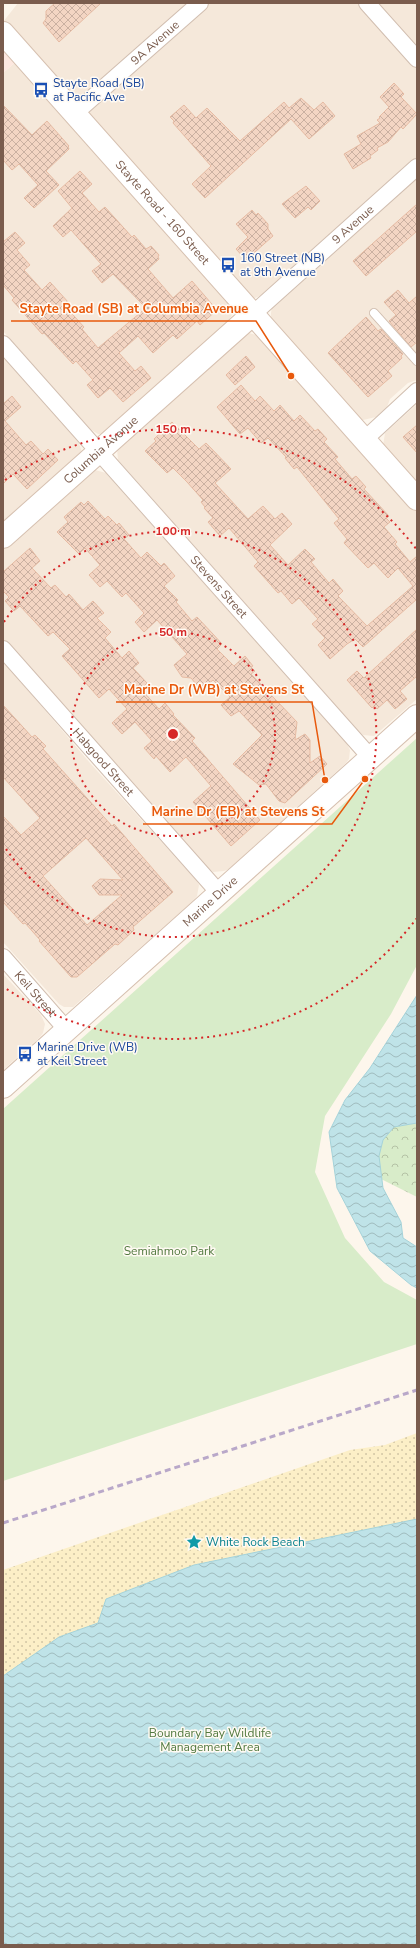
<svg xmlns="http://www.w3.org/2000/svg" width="420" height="1948" font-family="'Nunito Sans',sans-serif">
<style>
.residential{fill:#f5e8da}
.commercial{fill:#fde8e0}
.forest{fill:url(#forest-crowns)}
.sand{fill:url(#sand-dots)}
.park{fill:#d8ecc9}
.water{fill:url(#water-waves);stroke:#a5d3da}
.building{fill:url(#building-cross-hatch);stroke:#e6bba3;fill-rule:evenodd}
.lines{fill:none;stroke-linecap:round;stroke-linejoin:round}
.lane-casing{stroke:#d1beb0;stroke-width:10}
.street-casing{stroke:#d1beb0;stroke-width:18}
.secondary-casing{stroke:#d6c0b0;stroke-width:24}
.lane{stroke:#fff;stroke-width:8}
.street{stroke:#fff;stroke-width:16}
.secondary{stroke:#fff;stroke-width:22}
.rail{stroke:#b9a8c9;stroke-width:3;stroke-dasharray:6 4;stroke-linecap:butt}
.ring{fill:none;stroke:#d62828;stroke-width:2;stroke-dasharray:2 4}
.labels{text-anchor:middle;stroke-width:3;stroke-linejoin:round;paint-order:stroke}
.street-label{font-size:12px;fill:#7a5c4d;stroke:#fffaf3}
.transit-label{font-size:12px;fill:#164399;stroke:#fffaf3;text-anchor:start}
.park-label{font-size:12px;fill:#537a41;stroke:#fffaf3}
.culture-label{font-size:12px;fill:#0d838f;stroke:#fffaf3;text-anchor:start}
.centre{fill:#d62828;stroke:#fffaf3;stroke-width:2}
.ring-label{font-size:12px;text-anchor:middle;font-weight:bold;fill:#d62828;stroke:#fffaf3;stroke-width:3;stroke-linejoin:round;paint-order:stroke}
.leader{fill:none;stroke:#e8590c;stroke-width:1.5}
.callout-dot{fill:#e8590c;stroke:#fffaf3;stroke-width:1.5}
.callout-label{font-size:13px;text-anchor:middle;font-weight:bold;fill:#e8590c;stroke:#fffaf3;stroke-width:3;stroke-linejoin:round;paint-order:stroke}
</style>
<defs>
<pattern id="forest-crowns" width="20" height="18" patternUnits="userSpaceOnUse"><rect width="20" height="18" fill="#d8ecc9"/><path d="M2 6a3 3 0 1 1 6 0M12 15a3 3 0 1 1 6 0" fill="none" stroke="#b4c2a5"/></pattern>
<pattern id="sand-dots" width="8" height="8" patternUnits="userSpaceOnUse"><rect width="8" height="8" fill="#fcefc7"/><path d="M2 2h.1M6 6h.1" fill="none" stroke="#d1c5a4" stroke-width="1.8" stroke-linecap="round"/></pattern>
<pattern id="water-waves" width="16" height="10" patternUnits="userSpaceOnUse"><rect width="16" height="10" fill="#bfe3e8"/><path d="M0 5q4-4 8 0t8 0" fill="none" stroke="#a0bbbe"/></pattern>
<pattern id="building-cross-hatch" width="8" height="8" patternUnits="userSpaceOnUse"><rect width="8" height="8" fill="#f3d5c3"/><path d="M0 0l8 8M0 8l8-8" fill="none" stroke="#cab0a1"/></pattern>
</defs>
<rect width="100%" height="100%" fill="#fdf6ec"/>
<path class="residential" d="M18,3H417V159L268,292L255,298L248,297L3,22Z
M17,61L233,307V313L228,322L103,434H98L90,429L3,331V73Z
M417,174V380L408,383L390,399L387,407L376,417L363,420L357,419L271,318V313L272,306Z
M249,333L259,336L276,354L417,511V699L374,736L363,735L358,731L118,460L117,449Z
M3,357L78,441L82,452L3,531Z
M417,404V488L383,446L385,433Z
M95,470L106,473L111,479L345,740L350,750L349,759L346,763L229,869L224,871L213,872L208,868L3,639V546L90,471Z
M3,661L90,763L196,880L199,885L197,896L192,902L73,1007H64L59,1004L3,942Z
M3,974L41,1015L45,1024L43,1033L40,1037L3,1070Z"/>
<path class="commercial" d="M3,45L17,61L3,73Z"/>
<path class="forest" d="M417,1123V1197L381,1179L378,1156L383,1140L394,1127Z"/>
<path class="sand" d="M417,1433V1519L3,1676V1570L350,1450L385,1445Z"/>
<path class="park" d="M417,738V965L391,1014L325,1116L315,1172L345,1238L384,1282L417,1300V1344L3,1481V1109Z"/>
<path class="water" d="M417,995V1123L394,1127L383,1140L379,1156L383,1188L401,1222L403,1238L417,1247V1288L411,1285L370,1251L337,1188L329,1132L345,1100L370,1068Z
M417,1519V1945H3V1676L59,1637L98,1623L106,1599L194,1565Z"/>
<path class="building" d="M55,3H101L59,42L43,23L46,19V11Z
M394,83L404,94L401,97L417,114L403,129L401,127L388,142L377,148L378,150L370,156L371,158L353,169L344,154L361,144L357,136L380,123L377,120L380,118L379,117L389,107L380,97Z
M301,98L314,110L323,102L335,116L309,139L291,119L205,198L192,184L211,166L173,123L174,121L170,117L184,105L196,118L207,108L240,141L284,102L289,108Z
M3,105L32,135L47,121L69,146L68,147L69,149L46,171L59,185L34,208L24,198L38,185L19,164L12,170L3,160Z
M80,171L92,184L82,193L99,212L105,207L132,237L134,235L146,249L151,246L159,255L158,257L159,259L148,269L173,298L192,281L217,310L200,325L197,321L177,339L173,335L153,353L138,336L119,353L135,371L141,366L151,378L123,402L110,388L98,398L87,385L93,380L76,361L73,364L44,333L42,334L12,300L14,298L3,285V242L15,232L25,243L17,250L30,265L24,270L42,290L50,282L69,303L65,306L84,327L82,329L98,348L146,308L113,274L102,283L92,271L101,264L71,230L63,237L53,226L72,208L58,191Z
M306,186L320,201L311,210L308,207L295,218L282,204Z
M417,204V231L366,276L353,261Z
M252,210L256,215L258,213L268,224V229L273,236L246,260L236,249L248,237L236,224Z
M398,290L409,303L417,296V342L411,347L389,321L396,315L384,302Z
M366,317L378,331L381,329L403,354L401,356L402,358L388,371L392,376L368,397L328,353Z
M246,356L255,367L235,385L226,375Z
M241,385L255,401L260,396L274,411L280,405L294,421L300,415L315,431L318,429L327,439L324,442L338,457L335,459L352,479L356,476L366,487L364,489L389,516L386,518L390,522L384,527L397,542L395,544L410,562L417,556V599L363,647L355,639L347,644L330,659L318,645L325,638L312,624L318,619L299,598L292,604L281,591L278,593L254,566L258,562L229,528L220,536L208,522L213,518L204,508L205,507L201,502L203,500L187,482L173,468L167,473L145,451L156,441L154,439L172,422L199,449L206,443L209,446L231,469L215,483L248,519L263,506L275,519L282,513L292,524L270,545L288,565L305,549L315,559L311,562L329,583L333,579L343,591L338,596L367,626L413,586L398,568L388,578L374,563L368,568L344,543L347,539L334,523L339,519L297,467L294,469L285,458L286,457L268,438L261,443L248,428L240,434L217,407Z
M12,396L21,407L5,421L26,445L31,441L43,454L48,449L58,460L27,489L13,474L3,484V404Z
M417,425V453L403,437Z
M88,501L105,519L108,516L117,525L119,523L129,535L124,539L141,558L147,552L161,566L164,563L175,576L164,586L178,600L176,602L192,621L197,617L213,634L222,644L217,649L234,666L245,656L253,666L251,667L255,671L251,674L297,722L295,740L305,734L310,740V763L320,756L327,764L285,803L279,801L266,784L259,785L233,764L262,735L239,711L231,716L221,705L230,697L213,680L201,690L191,678L182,677L174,665L187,654L157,620L144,632L135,622L144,613L126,593L122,597L107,581L100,587L89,575L100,565L85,548L79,554L57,532L68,522L64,517L81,502L84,505Z
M30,548L40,561L32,568L51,588L55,585L66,597L69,594L83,610L93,601L104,613L97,618L111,632L105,638L122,658L129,651L139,663L133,668L147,683L141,689L159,709L165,703L174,714L173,715L195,738L192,741L260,820L231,846L193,802L211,786L186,757L170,772L156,756L154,759L144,748L152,741L135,722L122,734L112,723L127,709L109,689L99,698L62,656L70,649L53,632L48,636L20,606L14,611L5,601L9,597L3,591V572Z
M417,629V676L400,691L407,699L395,709L387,700L377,709L374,706L372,708L347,680L357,671L364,678Z
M3,705L32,737L35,735L46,746L43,749L112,826L114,824L173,892L133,927L134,930L118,945L115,944L77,977H71L39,941L40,940L25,923L23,924L3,902V816L21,835L40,818L3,777ZM86,838L123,880L100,879L92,886L99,895H122L87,925L43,876Z"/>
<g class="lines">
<g class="lane-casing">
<path id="lane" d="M374,313L417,361"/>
</g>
<g class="street-casing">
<g id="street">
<path d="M367,3L417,59"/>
<path id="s1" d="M74,114L200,3"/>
<path id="s2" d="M253,314L417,167"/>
<path id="s3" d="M3,344L371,758"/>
<path d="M364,440L417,391"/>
<path id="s4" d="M3,649L220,894"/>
<path id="s5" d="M3,957L67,1030"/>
</g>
</g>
<g class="secondary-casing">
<g id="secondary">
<path id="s6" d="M3,33L417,499"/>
<path id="s7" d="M3,537L253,314"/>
<path id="s8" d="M3,1087L417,716"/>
</g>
</g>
<use href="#lane" class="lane"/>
<use href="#street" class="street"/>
<use href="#secondary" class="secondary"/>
<path class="rail" d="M3,1523L417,1390"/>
</g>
<g class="ring">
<circle cx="173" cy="734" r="102"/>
<path d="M4 622A203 203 0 1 1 4 846"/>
<path d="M417 918A305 305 0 0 1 5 988M5 480A305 305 0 0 1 417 550"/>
</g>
<defs>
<g id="bus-bare" transform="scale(1.2)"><path d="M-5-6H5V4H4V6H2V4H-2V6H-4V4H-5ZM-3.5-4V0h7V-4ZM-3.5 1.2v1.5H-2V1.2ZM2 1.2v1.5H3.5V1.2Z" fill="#1a4fb4" stroke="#fffaf3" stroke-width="2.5" paint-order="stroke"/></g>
<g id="sight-bare" transform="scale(1.2)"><path d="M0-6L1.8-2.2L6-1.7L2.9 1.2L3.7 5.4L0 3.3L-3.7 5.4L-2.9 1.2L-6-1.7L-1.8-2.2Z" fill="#0f9aa8" stroke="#fffaf3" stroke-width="2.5" paint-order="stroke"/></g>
</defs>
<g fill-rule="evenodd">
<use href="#bus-bare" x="41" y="90"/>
<use href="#bus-bare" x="228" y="265"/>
<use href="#bus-bare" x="25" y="1054"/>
<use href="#sight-bare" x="194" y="1542"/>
</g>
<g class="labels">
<g class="street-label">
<text dy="4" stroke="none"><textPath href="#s1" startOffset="108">9A Avenue</textPath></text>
<text dy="4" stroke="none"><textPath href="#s6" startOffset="240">Stayte Road - 160 Street</textPath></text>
<text dy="4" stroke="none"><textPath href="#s2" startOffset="134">9 Avenue</textPath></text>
<text dy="4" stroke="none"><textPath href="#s7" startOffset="131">Columbia Avenue</textPath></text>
<text dy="4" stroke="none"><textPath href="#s3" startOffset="325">Stevens Street</textPath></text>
<text dy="4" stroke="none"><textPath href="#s4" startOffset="151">Habgood Street</textPath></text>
<text dy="4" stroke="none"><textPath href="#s8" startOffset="278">Marine Drive</textPath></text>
<text dy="4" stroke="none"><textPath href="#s5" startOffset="49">Keil Street</textPath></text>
</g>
<g class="transit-label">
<text x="53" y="87">Stayte Road (SB)<tspan x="53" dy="14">at Pacific Ave</tspan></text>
<text x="240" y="262">160 Street (NB)<tspan x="240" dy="14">at 9th Avenue</tspan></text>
<text x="37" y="1051">Marine Drive (WB)<tspan x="37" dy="14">at Keil Street</tspan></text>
</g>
<g class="park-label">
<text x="169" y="1255">Semiahmoo Park</text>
<text x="210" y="1737">Boundary Bay Wildlife<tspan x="210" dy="14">Management Area</tspan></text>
</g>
<g class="culture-label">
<text x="206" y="1546">White Rock Beach</text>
</g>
</g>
<circle cx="173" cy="734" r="6" class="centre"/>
<g class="ring-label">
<text x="173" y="433">150 m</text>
<text x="173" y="535">100 m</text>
<text x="173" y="636">50 m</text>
</g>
<path class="leader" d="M291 376L256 321H11M325 780L312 702H116M365 779L332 824H143"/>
<g class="callout-dot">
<circle cx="291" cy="376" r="4"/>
<circle cx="325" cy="780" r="4"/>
<circle cx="365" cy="779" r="4"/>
</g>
<g class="callout-label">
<text x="134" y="313">Stayte Road (SB) at Columbia Avenue</text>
<text x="214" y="694">Marine Dr (WB) at Stevens St</text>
<text x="238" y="816">Marine Dr (EB) at Stevens St</text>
</g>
<rect width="420" height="1948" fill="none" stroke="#7a5c4d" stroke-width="8"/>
</svg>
